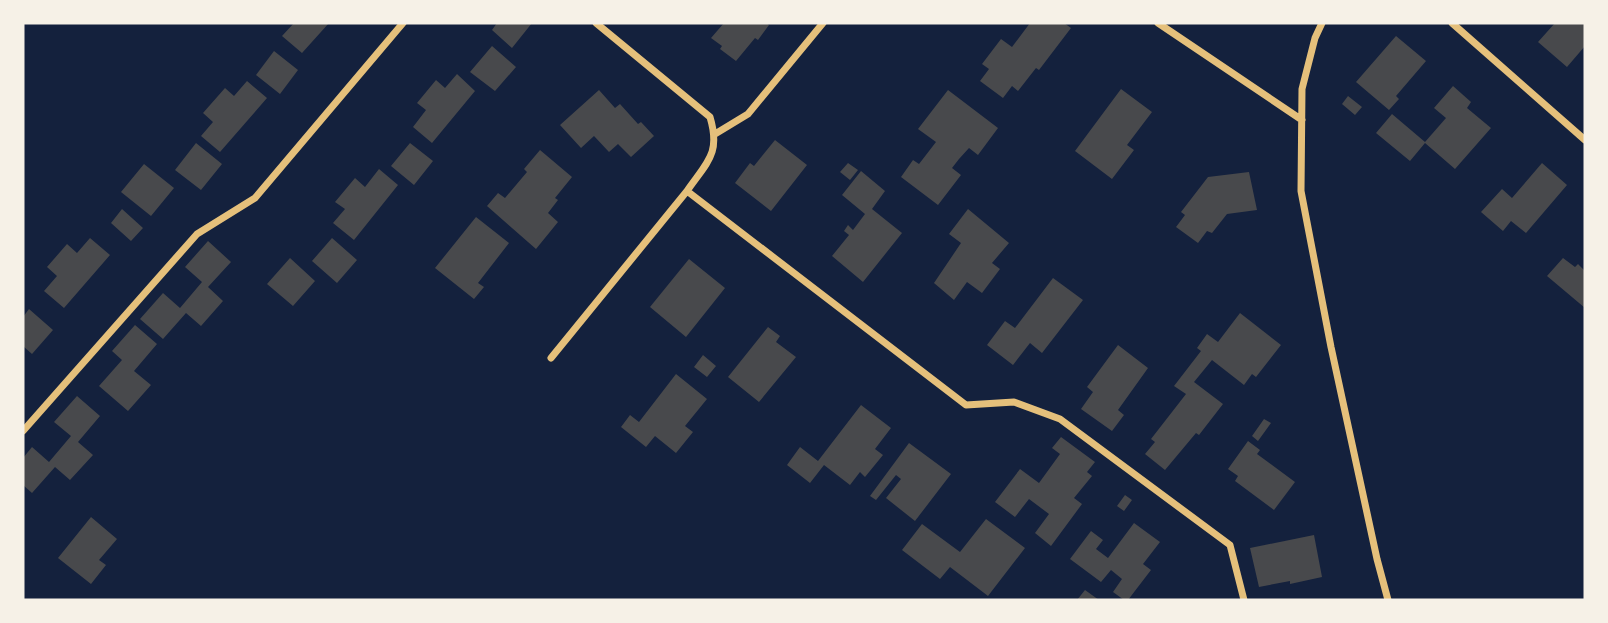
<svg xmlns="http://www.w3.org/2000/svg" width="1608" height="623" font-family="'Noto Sans',sans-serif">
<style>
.building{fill:#48494c}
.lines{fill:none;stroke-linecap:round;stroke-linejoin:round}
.minor{stroke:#e5c07b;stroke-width:7}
</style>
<rect width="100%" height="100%" fill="#14213d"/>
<path class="building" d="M294,23H329L302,53L282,36Z
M497,23H532L512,48L492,30Z
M724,23H766L769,25L758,40L755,38L736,61L720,49L722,46L711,38Z
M1030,23H1064L1071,28L1039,70L1036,68L1018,91L1012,86L1003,98L980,81L989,69L982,64L1001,39L1012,47Z
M1555,23H1585V46L1567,67L1538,42Z
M1396,36L1426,61L1396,96L1399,99L1389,110L1356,82Z
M492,46L516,67L495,91L470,72Z
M274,51L298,70L280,94L256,75Z
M457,74L475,91L432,143L413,127L426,110L417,103L436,80L445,88Z
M247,81L267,98L220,152L201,136L213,122L203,113L225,88L234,96Z
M1453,86L1471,102L1467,108L1491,128L1455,169L1425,143L1410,161L1376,133L1392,114L1425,142L1446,118L1434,108Z
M1121,89L1152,112L1127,145L1134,150L1112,179L1075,151Z
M599,90L615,108L620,104L638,124L641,122L654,136L631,157L618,144L609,152L594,136L581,148L560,125Z
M948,90L998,128L978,155L969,148L959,159L952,168L961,175L938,205L901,177L913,160L919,164L936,142L918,129Z
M1348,96L1362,107L1355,115L1342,104Z
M775,140L807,165L771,211L735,183L750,163L754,166Z
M196,143L222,164L201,190L175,170Z
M410,143L433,161L414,185L391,166Z
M540,150L572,177L555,198L558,200L548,213L558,222L536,249L487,206L498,193L505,198L527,172L524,169Z
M848,163L858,170L850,180L840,172Z
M1542,163L1567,185L1526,233L1511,221L1503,231L1481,212L1502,189L1512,198Z
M144,164L174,188L151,216L121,192Z
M379,169L398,185L354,240L333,223L345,209L335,202L355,178L365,187Z
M861,171L885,191L872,209L902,233L863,282L832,256L849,235L844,231L848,225L853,230L865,214L842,195Z
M1249,172L1257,210L1227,214L1212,233L1207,231L1198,243L1176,227L1185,215L1181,212L1208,177Z
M122,209L143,228L131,241L111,223Z
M968,209L1009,243L992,263L1000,269L982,293L967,282L954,300L934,283L961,243L949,234Z
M476,217L509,243L478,283L484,287L474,299L435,268Z
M90,238L110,255L64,308L44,291L57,276L47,267L67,244L77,253Z
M332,238L357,260L337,283L312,261Z
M208,241L231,262L208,287L223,301L201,326L186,313L163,339L140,319L163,293L180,308L202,282L185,267Z
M290,258L315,281L293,306L267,284Z
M1563,258L1575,267L1578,264L1585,271V308L1547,276Z
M689,259L725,288L686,337L650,307Z
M1053,278L1083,300L1042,353L1030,343L1013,365L987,345L1005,321L1015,328Z
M29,309L53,330L32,354L23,346V317Z
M1240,313L1281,345L1256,377L1252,374L1244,385L1212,360L1194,382L1223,404L1199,435L1196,433L1165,470L1145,454L1155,442L1151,439L1186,394L1174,386L1201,351L1197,348L1207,334L1218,342Z
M135,325L157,344L134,371L151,385L128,411L99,386L122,360L112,351Z
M768,327L780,336L776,342L796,357L759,402L728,377Z
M1118,345L1148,368L1118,410L1124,415L1112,431L1081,409L1093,392L1087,387Z
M703,355L716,366L707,377L694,367Z
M676,374L707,399L685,426L693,432L676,453L655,436L646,447L621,427L630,415L639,422Z
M77,396L100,416L78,442L93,455L70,480L55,467L32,493L23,485V458L32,447L49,462L71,436L54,422Z
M861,405L891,428L875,449L883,455L865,477L860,472L850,485L824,465L810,483L787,465L800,447L818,461Z
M1264,419L1271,423L1258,441L1252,436Z
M1061,437L1095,462L1087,472L1092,476L1074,498L1082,504L1051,546L1035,533L1049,514L1029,499L1015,517L995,502L1020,469L1039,483L1060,454L1052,448Z
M1248,441L1260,450L1257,454L1295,482L1274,510L1235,481L1238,476L1228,469Z
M909,443L951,474L915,521L886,498L901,479L896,475L876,500L870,496Z
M1125,495L1132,500L1124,511L1117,506Z
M91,517L117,539L99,560L106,565L91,584L58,558Z
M986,519L1025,548L988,596L950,567L940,579L902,550L922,524L960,552Z
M1134,523L1160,542L1143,564L1151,570L1128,600H1124L1113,592L1122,579L1111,570L1101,582L1070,559L1091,531L1103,540L1096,549L1108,558Z
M1314,535L1322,577L1290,584V581L1259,587L1250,548Z
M1085,590L1099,600H1077Z"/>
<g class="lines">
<path class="minor" d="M596,23L710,117C721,154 707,162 687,191L966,405L1014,402L1060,419L1230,545L1244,600
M1158,23L1302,120
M1322,23L1315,38L1302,89L1301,191L1331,347L1377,559L1388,600
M1452,23L1585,140
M715,134L748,114L823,23
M551,358L687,191
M23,431L197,234L255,198L403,23"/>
</g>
<rect width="1608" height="623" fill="none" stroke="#f6f1e7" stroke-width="49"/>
</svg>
